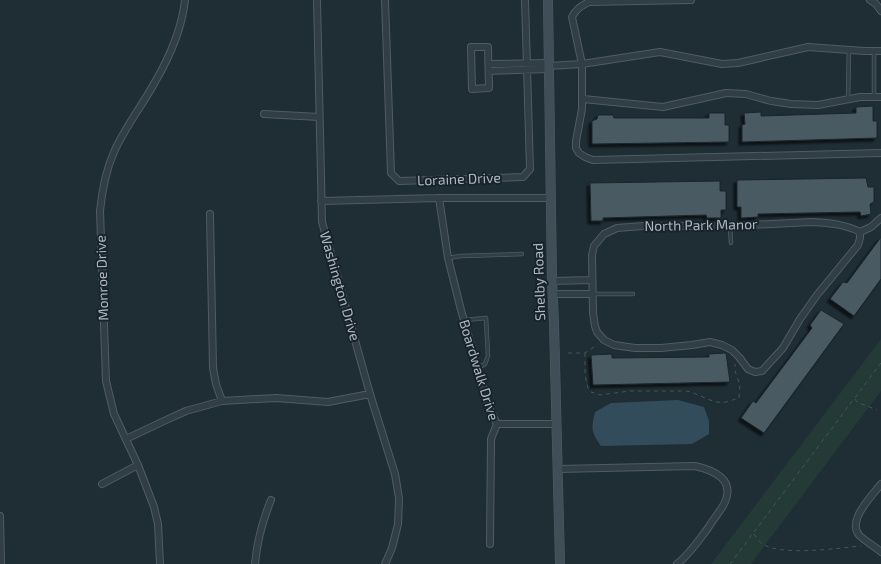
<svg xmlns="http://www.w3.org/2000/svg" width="881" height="564" font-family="'Exo 2',sans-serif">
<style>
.green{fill:#243a36}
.water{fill:#334c5c}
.building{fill:#4a5a64;stroke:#1a252c;filter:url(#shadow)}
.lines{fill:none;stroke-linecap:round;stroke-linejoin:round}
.lane-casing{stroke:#505c64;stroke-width:4.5}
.street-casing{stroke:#505c64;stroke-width:8}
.secondary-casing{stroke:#505c64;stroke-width:10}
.path{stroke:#425756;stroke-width:1;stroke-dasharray:4 4;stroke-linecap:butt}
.lane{stroke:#323e45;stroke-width:3}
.street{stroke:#323e45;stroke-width:6}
.secondary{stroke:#404e58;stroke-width:9}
.labels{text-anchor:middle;stroke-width:4;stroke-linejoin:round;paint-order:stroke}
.street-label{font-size:14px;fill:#acb9c3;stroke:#18232a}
</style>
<defs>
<filter id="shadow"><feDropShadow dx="-3" dy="3" stdDeviation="1" flood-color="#0009"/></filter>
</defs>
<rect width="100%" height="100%" fill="#1f2d35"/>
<path class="green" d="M881,339V391L751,564H711Z"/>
<path class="water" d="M678,400L704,407L709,421V434L692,444L601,446C591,432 591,428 595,412L611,403Z"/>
<path class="building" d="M873,106V121H877V138L742,142V125L745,124L744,113L761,112V116L856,113V107Z
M709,113H725V125H729V142L592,144V121L597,119L598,115H613L614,118H709Z
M866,178L868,187H874V202L870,204L871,214L861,216L860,212L758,214V217L741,218V207H737V180Z
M720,181V191H726V210H721V218H707L706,215L603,218V221H591L590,183Z
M881,237V279L854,316L830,299L843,282L847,283Z
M821,310L844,324L764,433L741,418L753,401L756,403L812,328L810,325Z
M726,353L730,382L593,385L591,355L612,354V358L709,357V354Z"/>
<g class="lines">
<g class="lane-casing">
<path id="lane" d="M874,51V97
M848,99L849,50
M730,226L731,243
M448,258L461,256L522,254
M593,294H633
M464,320L486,318L488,356L485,364L478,368"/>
</g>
<g class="street-casing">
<path id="street" d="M317,0L322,222L370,394L395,474L399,498L398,524L392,548L385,564
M385,0L391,173L399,181L523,177L530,169L525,0
M691,0L589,2C581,6 576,9 572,17L582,64V109L576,141V148L579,153L585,157L593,160L881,153
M870,0L876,4L881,11
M471,47H488L489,88L472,89Z
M489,64L548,63
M548,66L582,64L660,52L722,64L738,63L808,47L864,51H881
M489,71L549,69
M583,99L663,107L726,93L746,94L771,101L791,104L818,105L860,97H881
M264,114L319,117
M439,198L448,258L461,310L489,407L497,424L491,439L490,544
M321,201L439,198H551
M210,214L213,368L216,384L222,401
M812,222C829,223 845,224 860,232V238L858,245L817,295L800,319L783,348L762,371L755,372L748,369L739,357L732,350L722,345L710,342L692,345L661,348H635L614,345L604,340L597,332L595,326L593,313L592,255L594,246L604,234L617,228L643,226H730Z
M860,232L871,227L881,218
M552,281L592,280
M553,294H592
M497,424H556
M126,439L164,421L186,411L222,401L276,398L328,402L370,394
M558,469L695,466C713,470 735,479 725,502C721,511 713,519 708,528C699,540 689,555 677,564
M102,484L138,465
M881,484C872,496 847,520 859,535C865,541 874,546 881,552
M0,516L1,564
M160,564L158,524L154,507L138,465L114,414L106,381L100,211C102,191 106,170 114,152C125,127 142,106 155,82C169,58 182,28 185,0
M255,564C257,540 262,522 271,500"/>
</g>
<g class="secondary-casing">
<path id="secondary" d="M548,0L552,281L554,323L560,564"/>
</g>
<path class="path" d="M568,353H585L597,345
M585,353V375L588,388L591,392L600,395L630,391H686C699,393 713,405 726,402C731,401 735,399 739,398L740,385L735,371V364
M855,399L857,402L877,410
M754,534C756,537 758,541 761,543C779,557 838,548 861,546
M730,564L881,363"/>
<use href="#lane" class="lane"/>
<use href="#street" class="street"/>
<use href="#secondary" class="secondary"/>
</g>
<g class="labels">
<g class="street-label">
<text transform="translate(459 179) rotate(-2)" y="5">Loraine Drive</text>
<text transform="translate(701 225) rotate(-1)" y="5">North Park Manor</text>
<text transform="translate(102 278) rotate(-92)" y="5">Monroe Drive</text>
<text transform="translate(539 282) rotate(-92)" y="5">Shelby Road</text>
<text transform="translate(340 286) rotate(74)" y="5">Washington Drive</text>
<text transform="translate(479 370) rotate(73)" y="5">Boardwalk Drive</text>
</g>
</g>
</svg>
